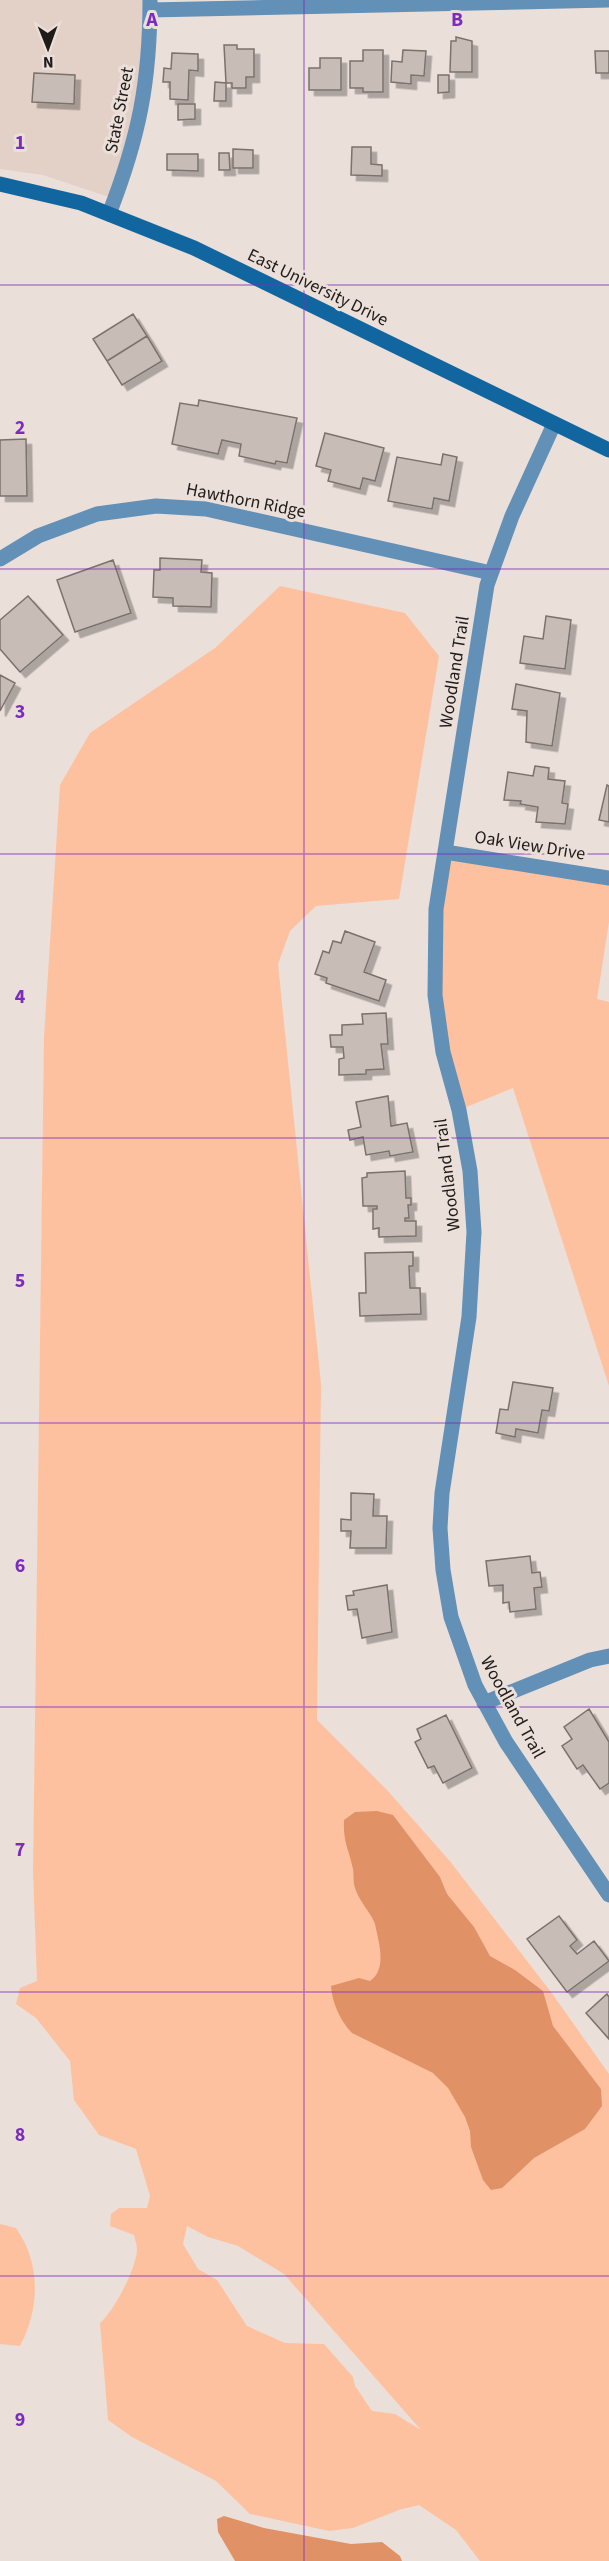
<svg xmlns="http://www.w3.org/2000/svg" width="609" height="2561" font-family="'Source Sans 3',sans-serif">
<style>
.built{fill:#e3d0c6}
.green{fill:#fec19f;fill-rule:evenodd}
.water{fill:#e09266}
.building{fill:#c7bcb6;stroke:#7c726c;stroke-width:1.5;filter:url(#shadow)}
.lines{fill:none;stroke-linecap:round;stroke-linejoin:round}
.street{stroke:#6290b7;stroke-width:15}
.secondary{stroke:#11669f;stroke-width:15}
.grid{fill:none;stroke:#7b2cbf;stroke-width:1.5;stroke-opacity:0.55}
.labels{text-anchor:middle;stroke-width:6;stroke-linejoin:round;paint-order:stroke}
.street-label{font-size:18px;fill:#1f1b19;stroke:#ebdfd9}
.grid-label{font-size:20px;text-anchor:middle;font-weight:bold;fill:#7b2cbf;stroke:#ebdfd9;stroke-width:6;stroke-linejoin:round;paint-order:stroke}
</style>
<defs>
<filter id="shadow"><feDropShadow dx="5.5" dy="5.5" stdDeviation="0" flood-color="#0004"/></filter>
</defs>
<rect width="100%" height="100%" fill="#ebdfd9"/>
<path class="built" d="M0,0H150V37L115,199L43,175L0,169Z"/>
<path class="green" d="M280,586L405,613L439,656L399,899L316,906L290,931L278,964L321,1384L317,1720L387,1790L449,1860L551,1992L609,2074V2561H480L456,2530L419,2505L399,2510L353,2528L329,2531L250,2514L216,2481L132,2437L108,2420L100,2323C114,2311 136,2269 137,2250C137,2245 135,2239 134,2235L110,2226L111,2214L119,2208H147L150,2196L136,2149L99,2135L74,2100L70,2061L36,2018L16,2004L20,1988L37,1981L33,1872L44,1037L60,785L90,733L215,648ZM187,2226L208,2237L238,2246L284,2274L421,2430L395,2414L372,2411L355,2386L353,2377L324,2344L285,2343L247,2326L217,2280L198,2269L183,2244Z
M445,852L609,878V922L597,999L609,1002V1386L513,1088L459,1110L438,1024Z
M0,2224L16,2228C41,2263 40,2309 20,2346L0,2344Z"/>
<path class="water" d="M355,1812L377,1811L393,1815L440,1877L447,1894L474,1927L490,1956L515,1970L543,1991L553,2026L601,2089L602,2106L585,2129L534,2158L502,2188L491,2190L483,2180L471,2147L470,2131L465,2117L448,2088L433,2073L352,2033C340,2021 332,2002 331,1986L359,1978L370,1981C388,1969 378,1940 375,1924C373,1916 359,1901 355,1888C353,1882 354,1876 353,1869C349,1849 343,1843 344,1820Z
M224,2516L264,2528L351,2544L382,2542L400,2556L402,2561H235L218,2532L217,2519Z"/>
<path class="building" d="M456,37L472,41V72H450L451,41H456Z
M224,45H237V49H254V77H246V88H232V83H226Z
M363,50H383V92H363V88H350V61H363Z
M403,50L426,51L424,76L411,75V84L391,82L392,61L402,62Z
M595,51H609V73H596Z
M172,53L198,54V71L189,70L188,100L170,99V82H163L164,68L171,69Z
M320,58H341V90H309V68H320Z
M34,73L75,75L74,104L32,102Z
M438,75H449V92L438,93Z
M215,82L226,83V101H214Z
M178,104H195V119L178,120Z
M352,147H371V164L382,165V176L351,175Z
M233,149L253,150V168H233Z
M219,153H229L230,170H219Z
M167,154H198V171L167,170Z
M133,314L147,336L107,361L93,339Z
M147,336L162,361L122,385L107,361Z
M199,400L297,418L287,463L276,461L275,464L239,456L241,444L222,440L218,454L172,444L180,403L198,406Z
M325,433L384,448L375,481L363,478L360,489L328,481L331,470L316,466Z
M26,439L27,496H0V440Z
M443,454L457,457L449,501L434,498L432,509L388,501L397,457L441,465Z
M160,558L202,560L201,572L212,573L211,607L173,606V598L153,597L154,570H160Z
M113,560L131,613L75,632L57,580Z
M28,596L63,635L20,672L0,649V620Z
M546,616L571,620L565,669L520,663L524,636L543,639Z
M0,675L15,683L0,711Z
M516,684L560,693L552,746L526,742L527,711L512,709Z
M535,766L549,768L548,779L565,781L562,803L568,804L565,824L536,822L538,807L520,804L521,801L504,800L508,772L533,776Z
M607,785L609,786V822L599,820Z
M345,931L375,942L364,972L386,980L379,1001L326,983L327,978L315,974L323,951L329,953L333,941L341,943Z
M386,1013L388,1044H381L384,1069L366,1070V1074L339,1075V1059L344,1058L343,1047H331L330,1035H342V1025L363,1024L362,1014Z
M388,1096L391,1126L407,1123L413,1152L390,1156L389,1151L366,1155L363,1137L350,1140L348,1130L361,1127L356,1102Z
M405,1171L406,1198H411V1205H408L409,1218H405V1221H416V1236L379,1237V1228L373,1229V1209H377V1206H363L362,1178L367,1177V1173Z
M413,1252V1266H409L410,1288H420L421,1314L360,1316L359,1293H366L365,1253Z
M513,1382L553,1388L549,1411L542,1410L538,1433L516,1429L515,1437L496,1433L500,1409L508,1410Z
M351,1493L374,1494L373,1516H387L386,1548H350L351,1531H341V1519L351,1520Z
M530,1556L532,1573L540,1572L542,1587L534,1588L536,1609L510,1612L509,1602L503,1603V1585L489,1586L486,1561Z
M387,1585L392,1632L362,1638L357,1609L348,1610L346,1596L354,1595L353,1591Z
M589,1709L609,1742V1783L600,1789L583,1765L577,1769L562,1746L572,1739L564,1727Z
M446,1715L472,1768L443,1783L434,1766L428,1768L415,1742L421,1739L417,1729Z
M559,1916L577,1940L570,1946L577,1954L594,1941L609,1961L567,1992L527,1939Z
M607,1994L609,1997V2039L586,2013Z"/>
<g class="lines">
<path class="street" d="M150,10L609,0
M109,214C139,137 150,82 150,0
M554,424L512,516L487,585L436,909L435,995L443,1052L459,1110L470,1171L474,1232L469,1317L442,1493L440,1528L443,1570L451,1617L475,1685L506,1742L609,1895
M0,559L38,536L97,514L156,506L206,509L491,573
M445,852L609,878
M484,1703L590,1660L609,1656"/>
<path class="secondary" d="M0,184L81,203L194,248L609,450"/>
</g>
<path class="grid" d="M304,0V2561M0,285H609M0,569H609M0,854H609M0,1138H609M0,1423H609M0,1707H609M0,1992H609M0,2276H609"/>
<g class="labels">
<g class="street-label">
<text transform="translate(119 110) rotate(-79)" y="6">State Street</text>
<text transform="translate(318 287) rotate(26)" y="6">East University Drive</text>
<text transform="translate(246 500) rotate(11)" y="6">Hawthorn Ridge</text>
<text transform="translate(454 672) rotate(-81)" y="6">Woodland Trail</text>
<text transform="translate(530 845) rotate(9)" y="6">Oak View Drive</text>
<text transform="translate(447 1175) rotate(-97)" y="6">Woodland Trail</text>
<text transform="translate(513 1707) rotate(61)" y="6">Woodland Trail</text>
</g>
</g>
<g class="grid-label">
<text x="152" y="26">A</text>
<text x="457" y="26">B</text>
<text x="20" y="149">1</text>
<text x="20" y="434">2</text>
<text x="20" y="718">3</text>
<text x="20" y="1003">4</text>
<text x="20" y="1287">5</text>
<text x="20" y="1572">6</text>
<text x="20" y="1856">7</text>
<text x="20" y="2141">8</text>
<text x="20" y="2426">9</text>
</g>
<g transform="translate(48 48) rotate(179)" stroke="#ebdfd9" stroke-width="4.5" paint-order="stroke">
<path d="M0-4.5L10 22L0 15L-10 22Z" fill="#1f1b19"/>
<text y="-9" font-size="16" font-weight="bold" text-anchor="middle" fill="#1f1b19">N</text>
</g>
</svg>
